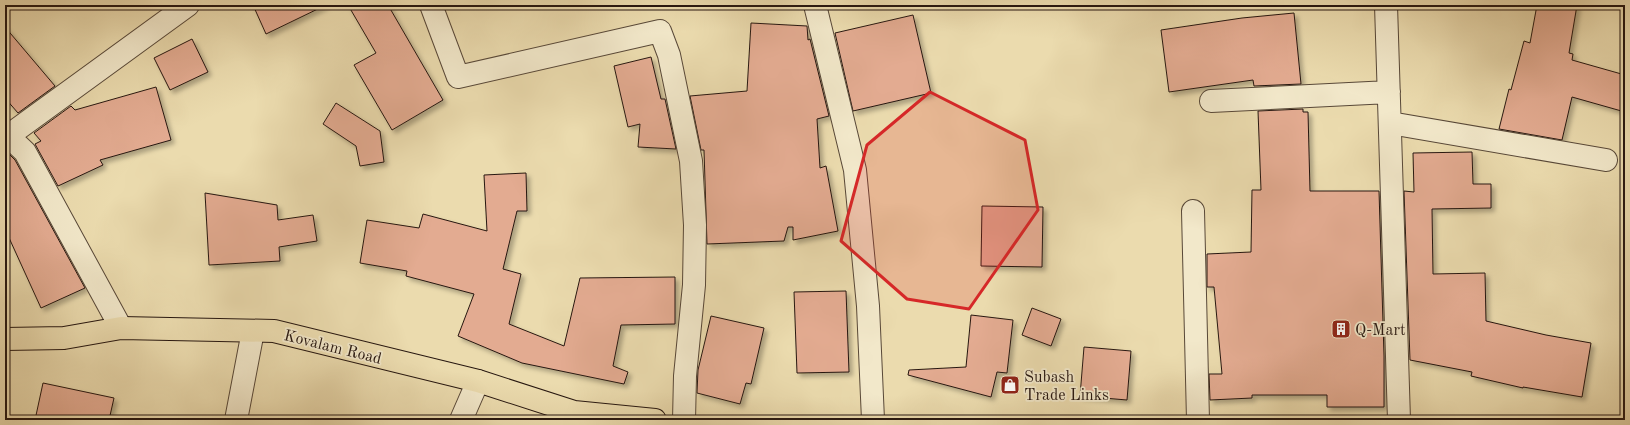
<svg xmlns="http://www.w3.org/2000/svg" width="1630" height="425" font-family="'Old Standard TT',serif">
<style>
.building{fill:#e3ab91;stroke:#271710;filter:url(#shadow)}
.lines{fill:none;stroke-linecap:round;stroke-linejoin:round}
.street-casing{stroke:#584838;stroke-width:24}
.primary-casing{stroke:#271710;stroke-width:24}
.street{stroke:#f2e8ca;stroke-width:22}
.primary{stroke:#ebdbae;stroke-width:22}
.marked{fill:#d62828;fill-opacity:0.2;stroke:#d62828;stroke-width:3;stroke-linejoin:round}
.labels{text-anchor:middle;stroke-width:3.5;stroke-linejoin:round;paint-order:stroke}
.poi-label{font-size:16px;fill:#271710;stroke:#f2e8ca;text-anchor:start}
.street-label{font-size:16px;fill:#271710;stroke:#f2e8ca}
</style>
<defs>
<filter id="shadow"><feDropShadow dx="3.5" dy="3.5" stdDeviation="2" flood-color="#0004"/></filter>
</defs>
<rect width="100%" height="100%" fill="#ebdbae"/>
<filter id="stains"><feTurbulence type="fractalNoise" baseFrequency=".005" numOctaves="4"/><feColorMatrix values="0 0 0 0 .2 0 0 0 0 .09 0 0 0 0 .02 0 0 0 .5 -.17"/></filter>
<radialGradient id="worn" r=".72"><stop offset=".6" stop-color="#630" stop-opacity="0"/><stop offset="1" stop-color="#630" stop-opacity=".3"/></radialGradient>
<path class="building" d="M253,5H326L266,34Z
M348,5H388L443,100L392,130L354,65L376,53Z
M1537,5H1577L1569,53L1573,54L1572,60L1625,75V112L1572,97L1562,140L1499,129L1509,89L1511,90L1524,41L1530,43Z
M1294,13L1301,84L1254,86L1253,80L1169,92L1161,30L1242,18Z
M913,15L931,93L853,111L835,33Z
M751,23L807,26L808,40L810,39L829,116L817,119L820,168L826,166L838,231L793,240V227H788L784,241L707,244L704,150H701L690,96L747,91Z
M5,27L55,86L18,113L5,98Z
M192,39L208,72L170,90L154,58Z
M651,57L661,99H665L676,149L638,147L640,124L628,127L614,66Z
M156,87L171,140L100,160L103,165L58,186L35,144L41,141L34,133L71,106L75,110Z
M336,103L380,131L384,162L360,166L356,146L323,124Z
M1303,109V112H1308L1310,191H1379L1384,356V407H1327V395H1252V398L1210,400L1209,374H1222L1214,287H1207V254L1251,252L1252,190H1261L1258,111Z
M1472,152L1473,184H1491V208L1432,209L1433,274L1485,273L1486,321L1546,335L1591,343L1582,397L1523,387V388L1471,376L1472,372L1410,360L1404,191L1414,192L1413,153Z
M10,155L15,160L85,288L41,308L5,229V157Z
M526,173L527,211H517L503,269L521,274L509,324L564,346L580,278L675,277V324L621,325L613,366L628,372L624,384L522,363L458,336L474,294L406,276L407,271L360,263L367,220L419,228L423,214L487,231L484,175Z
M205,193L277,205L278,220L313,215L317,241L279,247L280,261L209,265Z
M982,206L1043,207L1042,267L981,266Z
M846,291L849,372L797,373L794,292Z
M1032,308L1061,319L1051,346L1022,335Z
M971,315L1013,320L1007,373L997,372L991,397L908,375L909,370L966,367Z
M711,316L764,328L751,384L746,383L740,404L697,393L698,370Z
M1084,347L1131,351L1127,400L1080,396Z
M43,383L114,398L109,420H35Z"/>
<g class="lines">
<g class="street-casing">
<path id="street" d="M431,5L458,77L660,31L669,55L691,161L695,225L694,285L685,376L684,420
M815,5L855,170L868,306L873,420
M1386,5L1399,420
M1211,101L1389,92
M1390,123L1606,160
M5,133L25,152L121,328
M8,136L188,5
M1193,211L1198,420
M236,420L253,331
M461,420L478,381"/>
</g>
<g class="primary-casing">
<path id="primary" d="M5,339L64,338L121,328L274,331L478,381L574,412L655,420"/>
</g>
<use href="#street" class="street"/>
<use href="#primary" class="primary"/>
</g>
<path class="marked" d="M930,92L1025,140L1038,210L969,309L907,299L841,241L867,145Z"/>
<defs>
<g id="building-square" transform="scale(1)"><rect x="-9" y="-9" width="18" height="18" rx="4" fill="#8f2418" stroke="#f2e8ca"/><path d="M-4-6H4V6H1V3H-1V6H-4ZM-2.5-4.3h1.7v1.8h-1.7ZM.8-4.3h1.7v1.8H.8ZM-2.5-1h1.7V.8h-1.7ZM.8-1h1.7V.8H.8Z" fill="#fff"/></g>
<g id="shop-square" transform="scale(1)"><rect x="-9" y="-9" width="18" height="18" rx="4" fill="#8f2418" stroke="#f2e8ca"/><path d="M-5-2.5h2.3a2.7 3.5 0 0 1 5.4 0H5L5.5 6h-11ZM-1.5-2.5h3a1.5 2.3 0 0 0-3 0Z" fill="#fff"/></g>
</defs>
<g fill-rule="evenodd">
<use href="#building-square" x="1341" y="329"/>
<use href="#shop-square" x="1010" y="385"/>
</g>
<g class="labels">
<g class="poi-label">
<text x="1355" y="335">Q-Mart</text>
<text x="1024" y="382">Subash<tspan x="1024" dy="18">Trade Links</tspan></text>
</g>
<g class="street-label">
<text transform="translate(333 346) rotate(14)" y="6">Kovalam Road</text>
</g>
</g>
<rect width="1630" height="425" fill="none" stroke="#ebdbae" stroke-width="20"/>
<rect x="6" y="6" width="1618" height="413" fill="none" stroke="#271710" stroke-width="2"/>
<rect x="10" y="10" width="1610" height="405" fill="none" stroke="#271710"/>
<rect width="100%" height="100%" filter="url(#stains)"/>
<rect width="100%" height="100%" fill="url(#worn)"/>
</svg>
